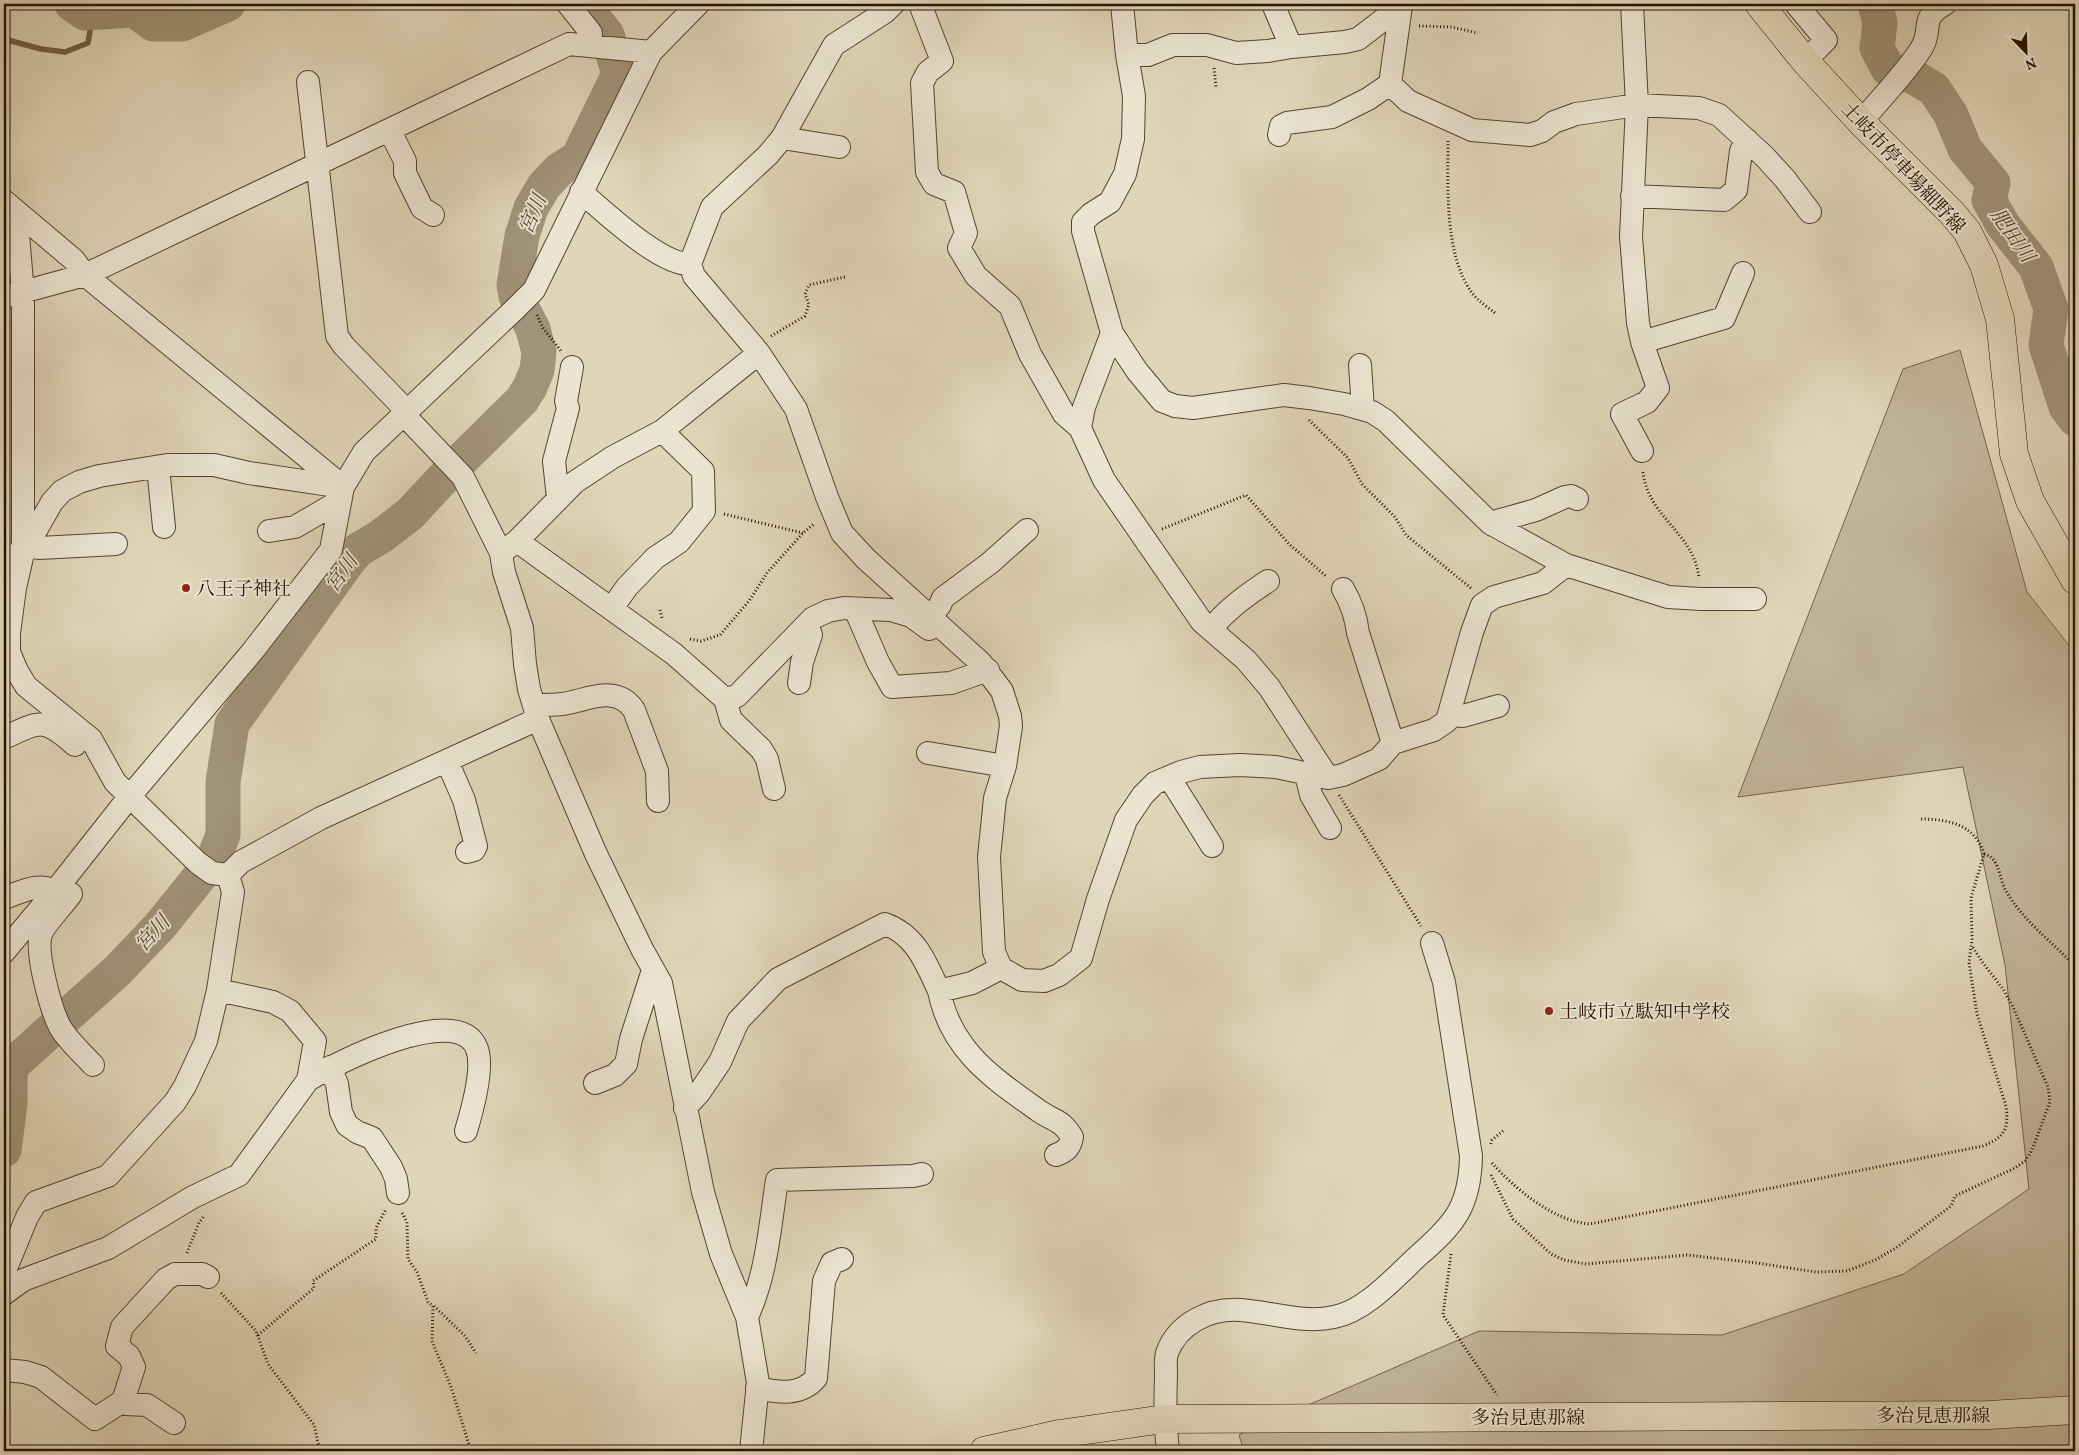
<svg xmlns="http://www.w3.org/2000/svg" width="2079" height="1455" font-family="Vollkorn,'Noto Serif JP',serif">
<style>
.green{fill:#c0b499;stroke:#74634c}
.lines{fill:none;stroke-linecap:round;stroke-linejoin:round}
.stream{stroke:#705f49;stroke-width:5.5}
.river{stroke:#a09379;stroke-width:35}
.minor-casing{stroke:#55432e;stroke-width:24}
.major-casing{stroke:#271200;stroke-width:29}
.path{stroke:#271200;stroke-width:3;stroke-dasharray:1 2.5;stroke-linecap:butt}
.minor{stroke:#eae4d1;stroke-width:22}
.major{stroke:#dfd5b8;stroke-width:28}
.poi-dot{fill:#8f2418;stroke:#eae4d1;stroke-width:2}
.labels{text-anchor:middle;stroke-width:4;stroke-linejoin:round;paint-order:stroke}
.street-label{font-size:19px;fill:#271200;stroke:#eae4d1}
.poi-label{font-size:19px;fill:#271200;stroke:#eae4d1;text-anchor:start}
.water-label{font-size:20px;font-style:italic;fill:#574630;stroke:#eae4d1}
</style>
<rect width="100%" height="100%" fill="#dfd5b8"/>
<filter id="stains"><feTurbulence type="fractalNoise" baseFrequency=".004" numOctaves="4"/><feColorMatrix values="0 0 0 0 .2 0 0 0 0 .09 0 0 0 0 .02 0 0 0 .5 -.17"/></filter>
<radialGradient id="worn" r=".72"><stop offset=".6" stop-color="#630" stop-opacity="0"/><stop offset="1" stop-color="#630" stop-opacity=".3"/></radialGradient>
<path class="green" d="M1960,350L2027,592L2075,653V1451H1244L1239,1435L1479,1331L1722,1335L1904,1274L2029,1189L2005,965L1963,767L1738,797L1903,369Z"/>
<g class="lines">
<path class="stream" d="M4,39L41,49L65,52L88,43L90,31L85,13"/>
<path class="river" d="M72,4L85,13L134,10L153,24H182L228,4
M1875,4L1880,23L1877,48L1888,69L1914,77L1934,89L1951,115L1965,149L1993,183L1989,200L2003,225L2036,267L2051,309L2046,345L2066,407L2075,419
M4,1150L10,1104V1067L117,971L160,926L213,860L223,835V782L232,724L347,563L358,550L380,537L410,514L450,471L522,400L530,387L537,370L539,352L533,329L516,296L514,285L522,236L531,208L544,186L559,170L578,158L619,74L607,35L583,4"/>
<g class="minor-casing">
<path id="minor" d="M568,4L591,33L590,46
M893,4L885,12L834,45L782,138L768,155L712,207L690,264L694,276L759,353L796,409L827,497L842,533L866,559L981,663L1002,691L1010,716L1011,726L1005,766L995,798L989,857L994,952L1001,968L1022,980L1044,981L1059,975L1081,958L1098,899L1126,820L1143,795L1155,783L1181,772L1200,767L1240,765L1276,767L1328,778L1343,775L1379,759L1393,743L1434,730L1447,721L1472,632L1482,605L1494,597L1543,583L1566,565
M920,4L942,61L928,72L922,83L927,172L934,184L954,192L966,233L959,248L976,276L1010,306L1030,354L1064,414L1080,428
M1122,4L1127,55L1134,96L1133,139L1125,174L1110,202L1091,214L1083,222V231L1112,333L1137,371L1162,401L1175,406L1193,408L1284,395L1309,398L1344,404L1372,412L1386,421L1490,523L1566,565L1668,597L1701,599H1755
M1273,4L1291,47L1345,42L1358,39L1401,6
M1632,4L1637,105L1631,237L1638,323L1642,342L1724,318L1743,273
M1796,4L1826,40L1805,61
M1127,55H1148L1173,45H1207L1236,53L1268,51L1291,47
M308,82L337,336L344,346L402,406L408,419L463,477L501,553L504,572L522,628L525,664L529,689L538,719L596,854L642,949L661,983L703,1192L721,1254L747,1317L758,1383L751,1451
M1390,84L1408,101L1472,130L1530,135L1542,131L1554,122L1576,114L1637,105L1699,108L1719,115L1764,156L1785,179L1810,212
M1861,122C1881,98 1904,75 1921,49C1934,29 1918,19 1945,4
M390,131L405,161V173L422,208L433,215
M1279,135L1281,126L1287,123L1332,117L1368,99L1390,84L1401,6L1403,4
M782,138L839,147
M581,192C605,212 660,265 690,264
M1632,196L1724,200L1736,190L1741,151L1747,140
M4,201L74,260L85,275L341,485
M4,297L85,275L569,44L651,52
M1112,333L1084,407L1080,428L1104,480L1202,622L1246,660L1269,687L1328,778
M1642,342L1658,388L1647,402L1622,414L1642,451
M1360,365L1363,409
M158,467L164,527
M558,498L554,461L568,408L566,401L572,367
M1493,525L1497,521L1536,510L1565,497L1571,496L1577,499
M269,531L295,527L331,506L339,505
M517,541L674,654L725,699L731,720L761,749L767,759L774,789
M27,546L39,548L116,544
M506,549L517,541L575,482L613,457L662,431L759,353
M4,557L23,553V294L16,211
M1343,589C1352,604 1356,616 1358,633L1393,743
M612,608L627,587L655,558L679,542L704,511L703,471L662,431
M855,609L878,662L892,687L951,683L988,670
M931,617L940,605L943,598L990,563L1027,530
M1211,629C1227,609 1247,595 1268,581
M799,683L802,662L811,635L807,624
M725,699L737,696L813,618L828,611L844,608L891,610L911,616L929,629
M534,705C543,705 553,705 562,704C586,701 616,683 634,710L657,771L658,801
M1449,714L1463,716L1498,706
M4,738C40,721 44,717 75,745
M928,753L1005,766
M447,761L464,800L476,846L474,850L467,852
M1306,774L1311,795L1330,828
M1169,777L1212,846
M228,875L212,873L198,863L115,782L91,739L26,686L17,671L9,652V633L15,588L23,553L52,502L62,491L79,482L99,476L167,465H214L249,473L343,487
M228,875L241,862L321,818L538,719
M71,894C65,903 44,925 41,934C35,952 51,1010 60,1027C68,1041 82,1053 93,1065
M4,898C22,892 37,882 55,891
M4,952L55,891L130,796L252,652L331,550L343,487L364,452L515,309L534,290L651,52L698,4
M939,991C951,1051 993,1078 1039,1111C1055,1122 1061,1119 1072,1137C1070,1148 1066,1151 1056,1155
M330,1067L337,1084L341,1112L347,1125L357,1132L372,1138L391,1167L396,1179L398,1193
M308,1080C336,1063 459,1000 477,1049C484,1068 472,1111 466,1131
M595,1083L615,1075L626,1064L631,1039L653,970
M685,1108L699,1093L720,1062L738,1021L778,979L885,924C916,935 926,963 939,991L972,983L1001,968
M4,1273L27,1217L36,1202L108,1176L175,1102L185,1086L206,1041L218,990L233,892L228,875
M4,1294L23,1280L108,1248L193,1197L239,1175L308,1080L315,1041L290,1011L273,1002L218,990
M747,1317C767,1274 770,1225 777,1180L913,1176L922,1174
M4,1370L25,1372L41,1377L95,1419L123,1401L134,1367L129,1356L117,1346L122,1327L166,1279L175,1274H202L208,1277
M757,1388C778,1393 801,1396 816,1378L824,1281L832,1263L842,1259
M123,1401L126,1404L147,1405L174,1423
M1168,1451C1165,1426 1165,1401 1166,1376C1166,1369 1165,1359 1167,1353C1178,1323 1210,1308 1240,1310C1271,1312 1303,1324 1334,1317C1366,1311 1396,1276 1419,1255C1456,1223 1470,1205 1471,1156L1444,982L1432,943"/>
</g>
<g class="major-casing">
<path id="major" d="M1759,4L1805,61L1861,122L1952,213L1967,231L1984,265L2000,319L2014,454L2030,501L2075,580
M984,1451L1059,1434L1164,1419L1989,1415L2075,1410"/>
</g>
<path class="path" d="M1419,26L1451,27L1478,33
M1214,68L1216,87
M1448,141C1448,187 1444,254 1472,293C1478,301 1488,307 1495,313
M537,315L543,328L561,351
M771,336L805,316L809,304L805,294L809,285L845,277
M1309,420L1348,458L1362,484L1395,517L1406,535L1472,589
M1643,472C1648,518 1694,532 1699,578
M724,514L803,533
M1162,529L1246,495L1289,544L1327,577
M660,610L662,618
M690,639L701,641L720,635L749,601L767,573L803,533L815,523
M1339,795L1421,926
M1984,854C1999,857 1999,877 2005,889C2021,919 2052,942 2075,966
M1491,1144L1492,1140L1504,1130
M1492,1163C1515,1189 1555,1222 1590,1224L1983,1146C2005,1137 2009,1129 2006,1106L1977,1014L1969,963L1972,939L1971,898L1984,854C1975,824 1948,819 1920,819
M1491,1175L1513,1219L1551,1254L1564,1260L1586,1264L1687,1255L1757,1263L1816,1272L1847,1271L1875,1260L1896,1248L1951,1206L1955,1196L2015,1168L2025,1161L2032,1150L2050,1102L2048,1087L2013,1007L2003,989L1983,963L1972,946
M402,1213L407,1222L408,1259L417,1272L428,1302L433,1306L432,1341L451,1387L471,1451
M187,1253L199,1223L204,1216
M1451,1254L1443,1315L1497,1395
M221,1293L256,1331L268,1364L314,1425L320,1451
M434,1306L465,1336L476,1353
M258,1335L314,1288L313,1281L376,1239V1228L386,1209"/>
<use href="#minor" class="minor"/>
<use href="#major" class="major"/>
</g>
<g class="poi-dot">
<circle cx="186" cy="588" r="5"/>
<circle cx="1549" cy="1011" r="5"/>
</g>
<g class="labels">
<g class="street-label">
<text transform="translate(1904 167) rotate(47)" y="7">土岐市停車場細野線</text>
<text x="1933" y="1422">多治見恵那線</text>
<text x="1528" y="1424">多治見恵那線</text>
</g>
<g class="poi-label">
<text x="196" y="595">八王子神社</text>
<text x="1559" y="1018">土岐市立駄知中学校</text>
</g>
<g class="water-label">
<text transform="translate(532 214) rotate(-67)" y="7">宮川</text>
<text transform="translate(2013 235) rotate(55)" y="7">肥田川</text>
<text transform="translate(341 573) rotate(-54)" y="7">宮川</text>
<text transform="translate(152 933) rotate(-48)" y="7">宮川</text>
</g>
</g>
<rect width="2079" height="1455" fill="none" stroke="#dfd5b8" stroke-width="20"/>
<rect x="5" y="5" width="2069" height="1445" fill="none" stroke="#271200" stroke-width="2.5"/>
<rect x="10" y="10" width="2059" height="1435" fill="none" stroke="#271200"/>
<g transform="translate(2026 52) rotate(157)" stroke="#eae4d1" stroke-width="4" paint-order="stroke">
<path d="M0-4L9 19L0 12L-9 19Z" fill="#271200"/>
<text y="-8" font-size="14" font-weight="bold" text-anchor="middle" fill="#271200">N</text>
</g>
<rect width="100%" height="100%" filter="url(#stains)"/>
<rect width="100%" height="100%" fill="url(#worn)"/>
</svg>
